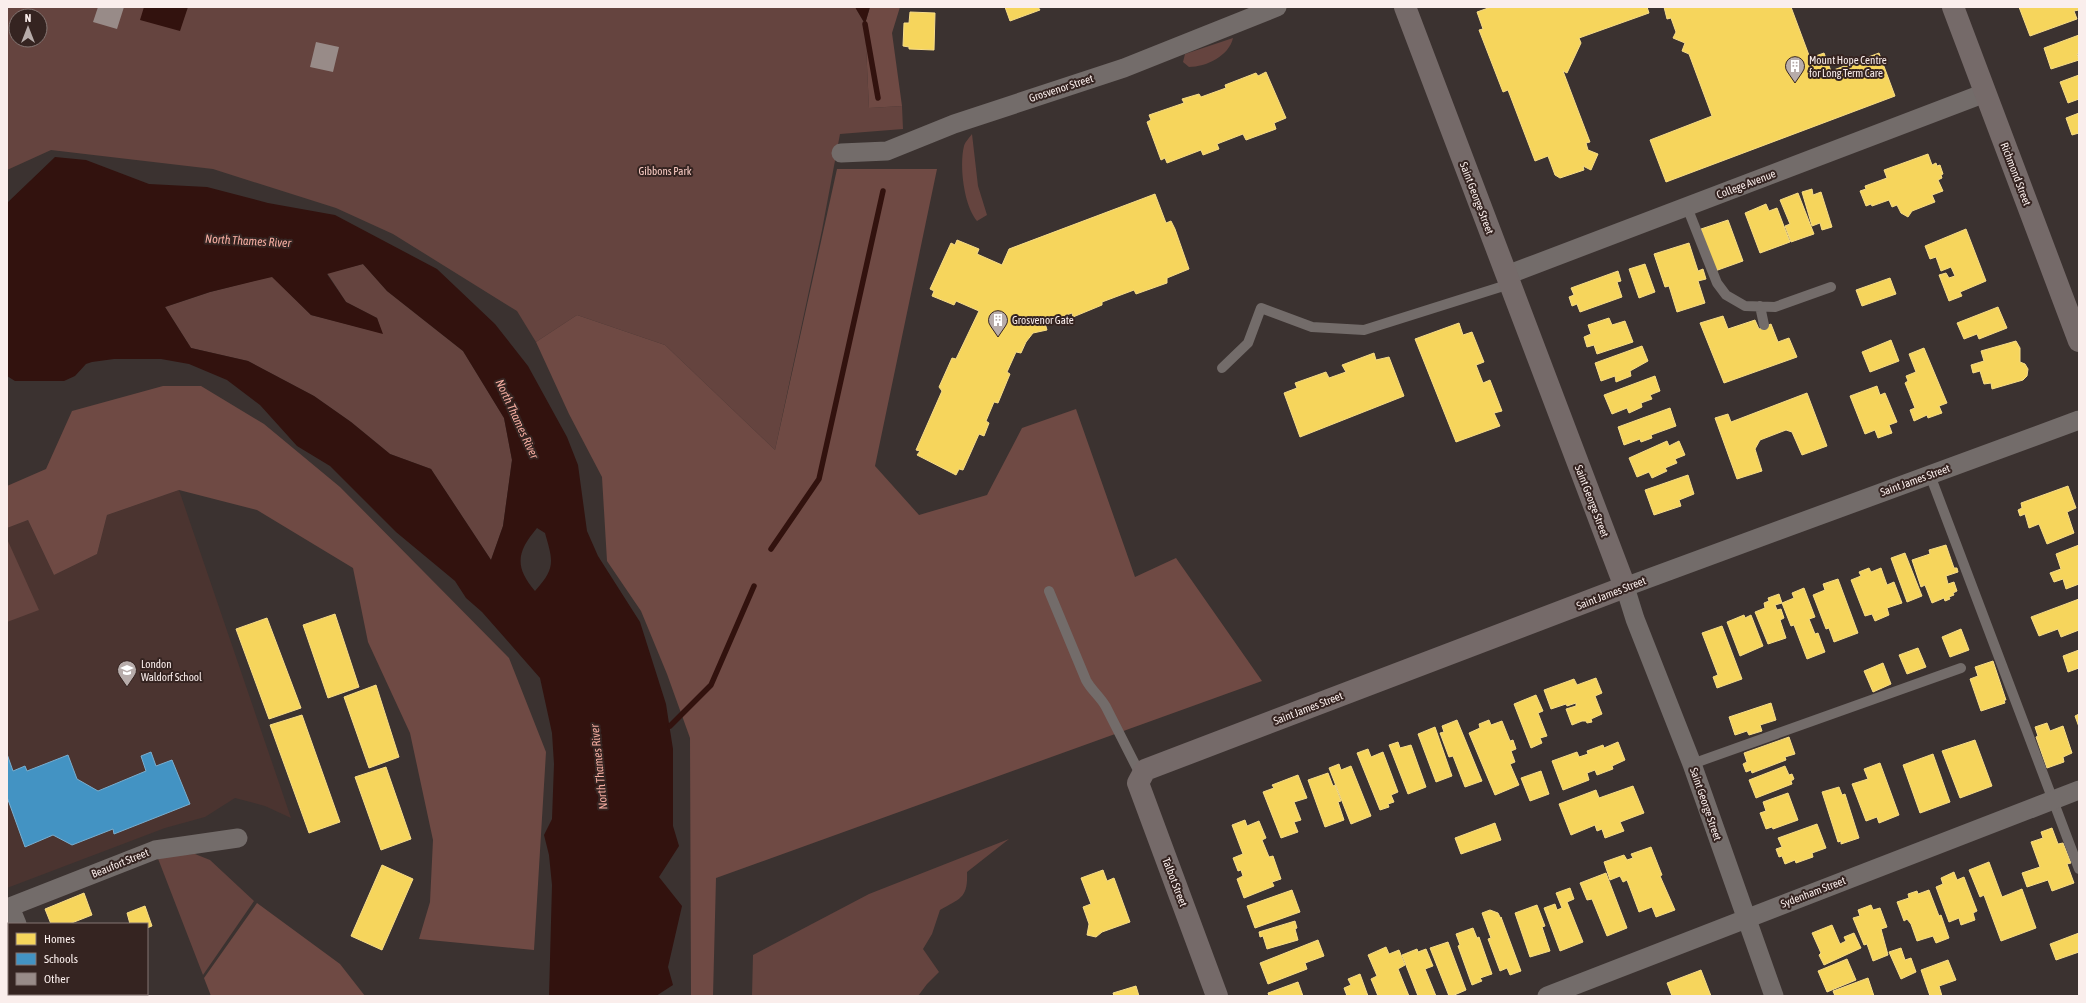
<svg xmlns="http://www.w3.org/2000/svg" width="2086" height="1003" font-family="'Asap Condensed',sans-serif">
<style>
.built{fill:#4b3430}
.green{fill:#65443f;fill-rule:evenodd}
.forest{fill:#6f4a44}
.water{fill:#32120e;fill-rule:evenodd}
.homes{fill:#f6d55c;stroke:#f7dc87}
.schools{fill:#4393c3;stroke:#7aaecf}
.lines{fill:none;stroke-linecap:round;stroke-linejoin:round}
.stream{stroke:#32120e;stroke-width:5.5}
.building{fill:#988b88}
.lane{stroke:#736c6a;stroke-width:10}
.street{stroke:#736c6a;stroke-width:19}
.secondary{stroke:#756a69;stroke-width:22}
.labels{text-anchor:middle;stroke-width:4;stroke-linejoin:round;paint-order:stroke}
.poi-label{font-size:11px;fill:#faeeec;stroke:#352421;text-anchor:start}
.street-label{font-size:11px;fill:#faeeec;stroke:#352421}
.park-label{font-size:11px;fill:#f7cac2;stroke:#352421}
.water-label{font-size:12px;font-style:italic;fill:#f4aca0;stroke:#352421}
</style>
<rect width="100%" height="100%" fill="#3b3230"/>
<path class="built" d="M179,490L291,818L265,806L235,798L205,817L165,828L7,888V528L28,520L54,575L97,554L107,515Z"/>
<path class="green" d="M7,7H855L865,24L869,108L902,106L903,129L840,134L822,230L775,450L665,345L577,315L536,342L517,311L393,234L336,208L213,169L51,150L7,170ZM16,16H40V40H16Z
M1233,38C1229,56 1206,67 1189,67L1183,62L1185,54Z
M972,134L978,186L987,215L977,221C964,206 959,166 964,146C965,142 970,137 972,134Z
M363,264L387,291L463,351L504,418L512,460L503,526L491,560L431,469L390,454L351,422L314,396L248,361L191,348L165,307L210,292L272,276L311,315L382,333L377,318L346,302L327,273Z
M7,539L39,610L7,622Z
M1009,839L967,872C968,898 961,898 940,910L932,934L923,949L939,972L927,984L918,996H752L753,955L869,894Z
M195,854L210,860L254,901L203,975L157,856Z"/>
<path class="forest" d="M870,7H900L892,33L902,106L869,108L865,24Z
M837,169H937L875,466L919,515L987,495L1022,428L1076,409L1135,577L1176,558L1262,681L716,878L713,996H691L690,738L667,674L641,611L607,561L602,477L569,414L536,342L577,315L665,345L775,450Z
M163,386H201L264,424L340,487L509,658L546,752L534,950L419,939L430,902L433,840L410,733L368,642L353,568L257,510L179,490L107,515L97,554L54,575L28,520L7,528V486L46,469L72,411Z
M257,903L340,964L365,996H211L204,978Z"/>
<path class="water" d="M144,7H188L180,31L140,20Z
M855,7H870L865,24Z
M55,157L86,160L149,184L207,187L268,203L335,215L437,269L495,324L528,366L567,437L578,465L587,531L598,556L640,622L666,704L670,730L673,749V826L679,846L659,877L682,906L668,967L673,985L656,996H549L552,885L549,855L544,835L552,819L554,764L552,733L540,678L482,612L466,598L455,581L396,532L330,466L297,446L260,405L227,380L189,364L161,359H114L92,362L86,364L75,376L64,381H15L7,376V203ZM363,264L387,291L463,351L504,418L512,460L503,526L491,560L431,469L390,454L351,422L314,396L248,361L191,348L165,307L210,292L272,277L311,315L383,334L377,318L346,302L327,274ZM537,528L545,533C553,561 556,568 535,591C514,566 517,552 537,528Z"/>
<path class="homes" d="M1005,7H1038L1040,10L1010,21Z
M1491,7H1647L1649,13L1579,38L1581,43L1567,73L1563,71L1590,142L1586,143L1588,150L1598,154L1591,170L1583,166L1584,170L1560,178L1555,175L1548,156L1535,161L1508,90L1503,92L1479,30L1483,29L1477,12Z
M1664,7H1791L1810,58L1824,53L1831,71L1879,53L1895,96L1666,182L1650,140L1712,116L1689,54L1682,51L1685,43L1673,38L1676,32L1671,18L1667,19Z
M2019,7H2078L2079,10L2074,11L2077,19L2030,36Z
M910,12L935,13L934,50L909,49V47L903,46L904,23H909Z
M2079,35V54H2077L2079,60L2051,69L2044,48Z
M1266,72L1286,118L1274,123L1276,129L1246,140L1243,134L1217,144L1219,149L1203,155L1201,150L1167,163L1165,158L1161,160L1147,122L1151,120L1149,115L1184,103L1182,99L1199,94L1201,97L1226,88L1225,85L1256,73L1258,76Z
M2079,75V99L2068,103L2060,82Z
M2079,113V133L2072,135L2066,118Z
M1928,154L1932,165L1936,163L1937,166L1940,165L1943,174L1941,175L1942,178L1938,180L1943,191L1932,195L1935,202L1912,211L1908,217L1901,213L1897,205L1892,207L1889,200L1872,206L1871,204L1866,206L1860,191L1866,189L1865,186L1887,178L1884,170Z
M1812,189L1813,195L1821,192L1832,227L1822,230L1820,223L1812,226L1802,192Z
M1798,193L1814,234L1791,242L1785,226L1790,224L1780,200Z
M1155,194L1166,223L1171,221L1175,229L1189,269L1167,278V283L1136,294L1134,290L1102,302V305L1073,317L1072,313L1045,323L1047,330L1033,333L1026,342L1021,353L1016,352L1007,372L1010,374L998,403L994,402L986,421L989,423L984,436L979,434L963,470L959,469L956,475L917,455L920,451L916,450L942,391L939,387L952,358L956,359L979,311L956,301L954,305L932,296L934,291L930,289L951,243L955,245L957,240L979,249L977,254L1002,265L1009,249Z
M1766,204L1769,211L1777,208L1790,242L1760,253L1745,213Z
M1728,220L1743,261L1715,271L1701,229Z
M1966,229L1986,281L1960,292L1962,296L1949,301L1939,275L1946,273L1949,278L1955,276L1951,267L1941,271L1936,257L1930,259L1925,246Z
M1689,243L1698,271L1703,269L1706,279L1698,281L1705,303L1677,312L1669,286L1665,287L1654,254Z
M1645,264L1655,292L1639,298L1629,269Z
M1618,271L1621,281L1617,282L1622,297L1580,312L1577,304L1572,306L1569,297L1574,295L1571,288Z
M1890,278L1896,294L1862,306L1856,290Z
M1998,307L2007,328L1979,339L1977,334L1964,339L1957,323Z
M1723,316L1728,329L1755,320L1759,329L1771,324L1778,342L1789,338L1797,357L1724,383L1700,323Z
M1609,318L1612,325L1625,321L1633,342L1597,354L1594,345L1587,347L1584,337L1591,334L1588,325Z
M1459,323L1463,335L1472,332L1484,362L1476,365L1483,383L1490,380L1502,411L1494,413L1500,426L1456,442L1415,339Z
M1891,340L1899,361L1870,372L1862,352Z
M2016,341L2020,348V362L2025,364L2028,369L2027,376L2023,380L1992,389L1991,383L1984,384L1980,371L1973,373L1971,365L1984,361L1981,351Z
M1642,346L1648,361L1630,371L1631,376L1616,382L1615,376L1601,381L1595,363Z
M1924,348L1947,403L1939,406L1942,413L1928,418L1927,415L1914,421L1910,410L1915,408L1905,383L1908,381L1906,376L1916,372L1909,354Z
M1374,353L1376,360L1389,357L1404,396L1300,437L1284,393L1297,388L1295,383L1326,372L1329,378L1346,372L1342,365Z
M1655,376L1660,391L1650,395L1652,399L1641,403L1642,407L1629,413L1627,408L1612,414L1604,395Z
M1877,386L1880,395L1885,393L1897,422L1889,425L1892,433L1878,438L1875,430L1865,434L1850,396Z
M1807,393L1827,446L1802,455L1792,432L1786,430L1760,440L1755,449L1762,471L1737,479L1715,418L1728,414L1731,422Z
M1670,408L1676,426L1651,435L1652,438L1641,442L1640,439L1624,445L1618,427Z
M1667,441L1669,446L1679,441L1685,455L1675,459L1677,463L1665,468L1667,471L1652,478L1649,472L1637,477L1629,458Z
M1688,475L1694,494L1679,500L1681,506L1654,515L1645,490Z
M2068,486L2076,508L2067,512L2074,533L2047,544L2039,524L2029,528L2025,514L2020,516L2018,510L2022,508L2021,503Z
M1946,545L1954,568H1957L1958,572L1946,576L1948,584L1954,582L1957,591L1953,593L1954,595L1949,597L1950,599L1945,601L1944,598L1932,603L1925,585L1921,587L1912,560L1930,554L1929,550Z
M2079,545V584L2066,589L2063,579L2054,582L2050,573L2061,569L2056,554Z
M1905,553L1922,596L1907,602L1891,558Z
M1869,568L1871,572L1881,568L1887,585L1894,582L1902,603L1887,608L1889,615L1875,621L1872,614L1865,616L1851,580L1861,576L1859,572Z
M1838,579L1858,633L1834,642L1829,628L1826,629L1813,595L1825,590L1823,584Z
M1804,588L1815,617L1809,619L1815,634L1818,633L1825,652L1807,659L1794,625L1791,626L1782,603L1794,598L1792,593Z
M1779,594L1782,603L1775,605L1777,610L1781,609L1784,618L1780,620L1786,638L1768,644L1755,612L1765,608L1764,603L1769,601L1768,598Z
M2079,599V630L2061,637L2058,629L2039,636L2031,617Z
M335,614L359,687L328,698L303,625Z
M1744,615L1745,618L1751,615L1763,646L1740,656L1727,622Z
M267,618L301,708L269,719L236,629Z
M1722,626L1742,679L1717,688L1713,677L1718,675L1702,633Z
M1961,629L1969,650L1950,657L1942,637Z
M1918,648L1926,667L1907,674L1899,655Z
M2079,650V668L2068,672L2063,656Z
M1993,661L2006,700H2004L2005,703L1981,711L1970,679L1978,676L1975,667Z
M1883,663L1891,684L1873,692L1864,671Z
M1596,678L1602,693L1595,696L1602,714L1591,719L1592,722L1587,723L1586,721H1582L1572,725L1566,709L1576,706V703L1567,706L1566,704L1551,709L1544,690L1574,679L1577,685Z
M376,685L399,757L369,768L344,697Z
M1536,695L1543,711L1538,713L1547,736L1540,738L1542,743L1531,748L1514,704Z
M1771,703L1776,720L1760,725L1762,731L1749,735L1747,731L1735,735L1729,717Z
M2079,714V727L2075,716Z
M302,715L340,822L309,833L270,725Z
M1457,720L1482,781L1465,787L1453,756L1449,757L1440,733L1444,732L1442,726Z
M1489,720L1491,725L1502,721L1510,741L1513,740L1516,749L1511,751L1515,762L1510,764L1519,785L1495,795L1469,733L1480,728L1479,724Z
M2047,723L2050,731L2063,726L2072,753L2063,757L2064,762L2047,768L2036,737L2038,736L2035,727Z
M1435,727L1452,776L1436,782L1418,734Z
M1789,737L1795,754L1785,757L1786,760L1752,773L1751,770L1746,772L1743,764L1747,762L1744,753Z
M1975,740L1992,786L1960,798L1942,751Z
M1398,742L1400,748L1411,745L1426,787L1408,794L1389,745Z
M1618,742L1625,760L1612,766L1613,769L1597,775L1595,770L1587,773L1589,780L1563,790L1552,761L1577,752L1579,757L1588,754L1587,751L1603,745L1604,748Z
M1368,749L1371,757L1383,752L1398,792L1391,795L1394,802L1388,804L1389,807L1380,810L1357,753Z
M1933,754L1950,802L1920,813L1903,765Z
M1880,763L1899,815L1879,823L1877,817L1866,821L1852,784L1868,779L1864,769Z
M1339,764L1341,770L1351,766L1371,816L1351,824L1329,768Z
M1785,766L1789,775L1792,774L1794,779L1791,781L1792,784L1756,798L1749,780Z
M386,767L411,839L381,850L355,777Z
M1541,771L1549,794L1530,801L1521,778Z
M1328,773L1333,786L1335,785L1341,801L1338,802L1344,820L1325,827L1308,780Z
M1298,775L1307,798L1294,802L1301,820L1294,822L1298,832L1281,838L1263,792L1274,788L1272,785Z
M1633,786L1644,813L1620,822L1624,831L1605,838L1602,829L1597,831L1595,825L1571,835L1559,804L1596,790L1599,798Z
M1839,787L1842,795L1845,794L1859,838L1841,844V841L1838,842L1822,792Z
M1788,793L1798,820L1773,829L1772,827L1766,829L1760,813L1766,811L1763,802Z
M1245,820L1247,826L1259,821L1266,838L1262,840L1269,857L1273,856L1281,879L1272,882L1274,886L1244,898L1237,879L1243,876L1241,870L1238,871L1233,858L1243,854L1232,825Z
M1495,823L1501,840L1461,854L1455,838Z
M1817,824L1826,848L1812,853L1813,857L1796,863L1795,860L1785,864L1782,856L1779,857L1776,849L1782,847L1778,838Z
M2052,828L2058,844L2063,843L2071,863L2067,864L2074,883L2052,891L2048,880L2027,887L2022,873L2040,867L2031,842L2043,838L2041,832Z
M1651,847L1662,875L1660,876L1675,910L1656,917L1652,907L1639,912L1627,880L1623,882L1620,876L1610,880L1604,862L1624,855L1627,860L1633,858L1631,854Z
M1989,862L2002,897L2022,889L2036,928L2001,941L1984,895L1980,897L1969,870Z
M382,865L413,879L382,950L351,936Z
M1103,870L1107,881L1114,878L1130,922L1102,932L1096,937L1087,935L1089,924L1083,907L1091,904L1081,878Z
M1954,872L1957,880L1964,877L1977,911L1973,913L1975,920L1961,925L1959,918L1949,922L1936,887L1943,884L1941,878Z
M1606,873L1627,928L1607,936L1592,899L1587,900L1580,883Z
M1570,888L1574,899L1567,902L1583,942L1560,951L1544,908L1555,904L1557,910L1562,908L1556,893Z
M1292,890L1300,912L1255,928L1247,906Z
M1929,890L1939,916L1941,915L1949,938L1936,943L1933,936L1917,941L1911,924L1907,919L1904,921L1897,902L1909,898L1908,894L1917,891L1918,894Z
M84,893L92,915L69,924H51L45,909Z
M1537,905L1545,926L1542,927L1550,951L1530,957L1515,913Z
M1871,905L1873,910L1880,908L1887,927L1881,929L1888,955L1873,961L1867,944L1864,945L1853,918L1860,916L1858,910Z
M145,906L152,926L147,928V924H130L127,913Z
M1490,910L1498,913L1501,919V917L1521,971L1510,975L1507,968L1500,971L1488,939L1491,938L1482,913Z
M1295,921L1297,928L1295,929L1298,940L1267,949L1263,936L1260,937L1259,932Z
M1832,925L1840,944L1846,941L1844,937L1854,933L1861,948L1824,965L1819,955L1821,953L1812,933Z
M1473,928L1477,938L1479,937L1492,974L1480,978L1482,981L1472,985L1458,946L1460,945L1456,934Z
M2079,933V952L2056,960L2050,944Z
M1318,940L1324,956L1305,963L1307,969L1268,984L1260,963Z
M1448,942L1466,990L1452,996H1449L1430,948Z
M1386,947L1389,954L1399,950L1405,965L1398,969L1409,996H1378L1371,979L1377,976L1368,955Z
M1901,948L1905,960L1911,958L1916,972L1901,979L1889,952Z
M1417,949L1418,952L1426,949L1433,966L1425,969L1436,996H1418L1402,955Z
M1847,959L1856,980L1827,992L1818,971Z
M1948,960L1956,980L1939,986L1942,996H1930L1921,970Z
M1701,970L1711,996H1672L1667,983Z
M1360,974L1368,996H1347L1344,988L1351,985L1348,979Z
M9,978V994H13L7,996V979Z
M1868,978L1874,996H1835L1833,991Z
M1298,982L1303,996H1269L1268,993Z
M1136,986L1139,996H1114L1113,993Z
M83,994H104L99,996H84Z"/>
<path class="schools" d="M151,752L156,766L172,760L190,804L114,834L113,829L72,845L53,835L25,847L7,797V754L13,771L25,766L27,771L68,755L77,779L98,791L146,771L141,756Z"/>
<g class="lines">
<path class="stream" d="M865,24L878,98
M771,549L819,479L883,191
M670,726L711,685L754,586"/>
</g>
<path class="building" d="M98,7H124L117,29L93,22Z
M316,42L339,47L333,72L310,67Z"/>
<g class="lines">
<path class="lane" d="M1687,207L1717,283L1726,295L1745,306L1775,307L1831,287
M1760,306L1764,325
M1222,368L1248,343L1261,308L1312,327L1364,330L1510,284
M1930,475L2079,869
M1049,591L1086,680C1091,690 1100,696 1106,707L1141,776
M1692,764L1961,668"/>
<path class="street" d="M841,153L887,151L954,124L1124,68L1277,7
M1507,275L1985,93
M10,907L17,924
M7,908L155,850L238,838
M44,994L45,996
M1547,996L2079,790
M1774,996L1692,764L1635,619L1625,587L2079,420"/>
<path class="secondary" d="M1953,7L2079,341
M1217,996L1138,783L1145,770L1625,587L1405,7"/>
</g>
<defs>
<g id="building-pin" transform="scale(1)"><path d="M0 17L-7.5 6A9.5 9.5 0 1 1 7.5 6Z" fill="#b7acaa" stroke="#352421"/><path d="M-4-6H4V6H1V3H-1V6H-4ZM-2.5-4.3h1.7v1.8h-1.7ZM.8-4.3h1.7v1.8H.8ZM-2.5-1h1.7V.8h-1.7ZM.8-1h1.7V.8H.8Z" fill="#fff"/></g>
<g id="school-pin" transform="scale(1)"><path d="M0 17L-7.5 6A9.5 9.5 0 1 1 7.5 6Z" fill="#b7acaa" stroke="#352421"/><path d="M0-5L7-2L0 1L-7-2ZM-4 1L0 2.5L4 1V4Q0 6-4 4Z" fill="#fff"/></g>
</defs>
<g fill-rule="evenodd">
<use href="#building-pin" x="1795" y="66"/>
<use href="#building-pin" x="998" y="320"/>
<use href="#school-pin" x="127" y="670"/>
</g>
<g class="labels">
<g class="poi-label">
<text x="1809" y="64">Mount Hope Centre<tspan x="1809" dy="13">for Long Term Care</tspan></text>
<text x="1012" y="324">Grosvenor Gate</text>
<text x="141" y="668">London<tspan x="141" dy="13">Waldorf School</tspan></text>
</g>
<g class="street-label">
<text transform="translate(1061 88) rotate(-18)" y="4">Grosvenor Street</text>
<text transform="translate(2016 174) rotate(69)" y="4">Richmond Street</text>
<text transform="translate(1746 184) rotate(-21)" y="4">College Avenue</text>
<text transform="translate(1477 198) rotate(69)" y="4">Saint George Street</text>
<text transform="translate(1915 480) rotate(-20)" y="4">Saint James Street</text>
<text transform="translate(1592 501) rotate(69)" y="4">Saint George Street</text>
<text transform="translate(1611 593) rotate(-21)" y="4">Saint James Street</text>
<text transform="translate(1308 708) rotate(-21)" y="4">Saint James Street</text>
<text transform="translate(1706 804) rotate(71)" y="4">Saint George Street</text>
<text transform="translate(120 863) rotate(-22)" y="4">Beaufort Street</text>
<text transform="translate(1175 882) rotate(69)" y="4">Talbot Street</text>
<text transform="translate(1813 892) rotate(-21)" y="4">Sydenham Street</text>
</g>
<g class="park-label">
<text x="665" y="175">Gibbons Park</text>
</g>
<g class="water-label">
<text transform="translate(248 241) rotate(3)" y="4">North Thames River</text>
<text transform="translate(517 419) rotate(65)" y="4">North Thames River</text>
<text transform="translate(599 767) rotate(-96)" y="4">North Thames River</text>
</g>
</g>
<rect width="2086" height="1003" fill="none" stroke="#faeeec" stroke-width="16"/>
<rect x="8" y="923" width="140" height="72" fill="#352421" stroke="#847572"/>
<rect x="16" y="933" width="20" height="12" fill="#f6d55c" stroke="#847572"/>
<text x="44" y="943" font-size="12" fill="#faeeec">Homes</text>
<rect x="16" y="953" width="20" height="12" fill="#4393c3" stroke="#847572"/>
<text x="44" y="963" font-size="12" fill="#faeeec">Schools</text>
<rect x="16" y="973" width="20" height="12" fill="#988b88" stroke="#847572"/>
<text x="44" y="983" font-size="12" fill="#faeeec">Other</text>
<g transform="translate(28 28)"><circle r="19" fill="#352421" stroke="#847572"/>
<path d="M0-3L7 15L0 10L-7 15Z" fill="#b7acaa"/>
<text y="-6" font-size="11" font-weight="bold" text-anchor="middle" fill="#faeeec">N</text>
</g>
</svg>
